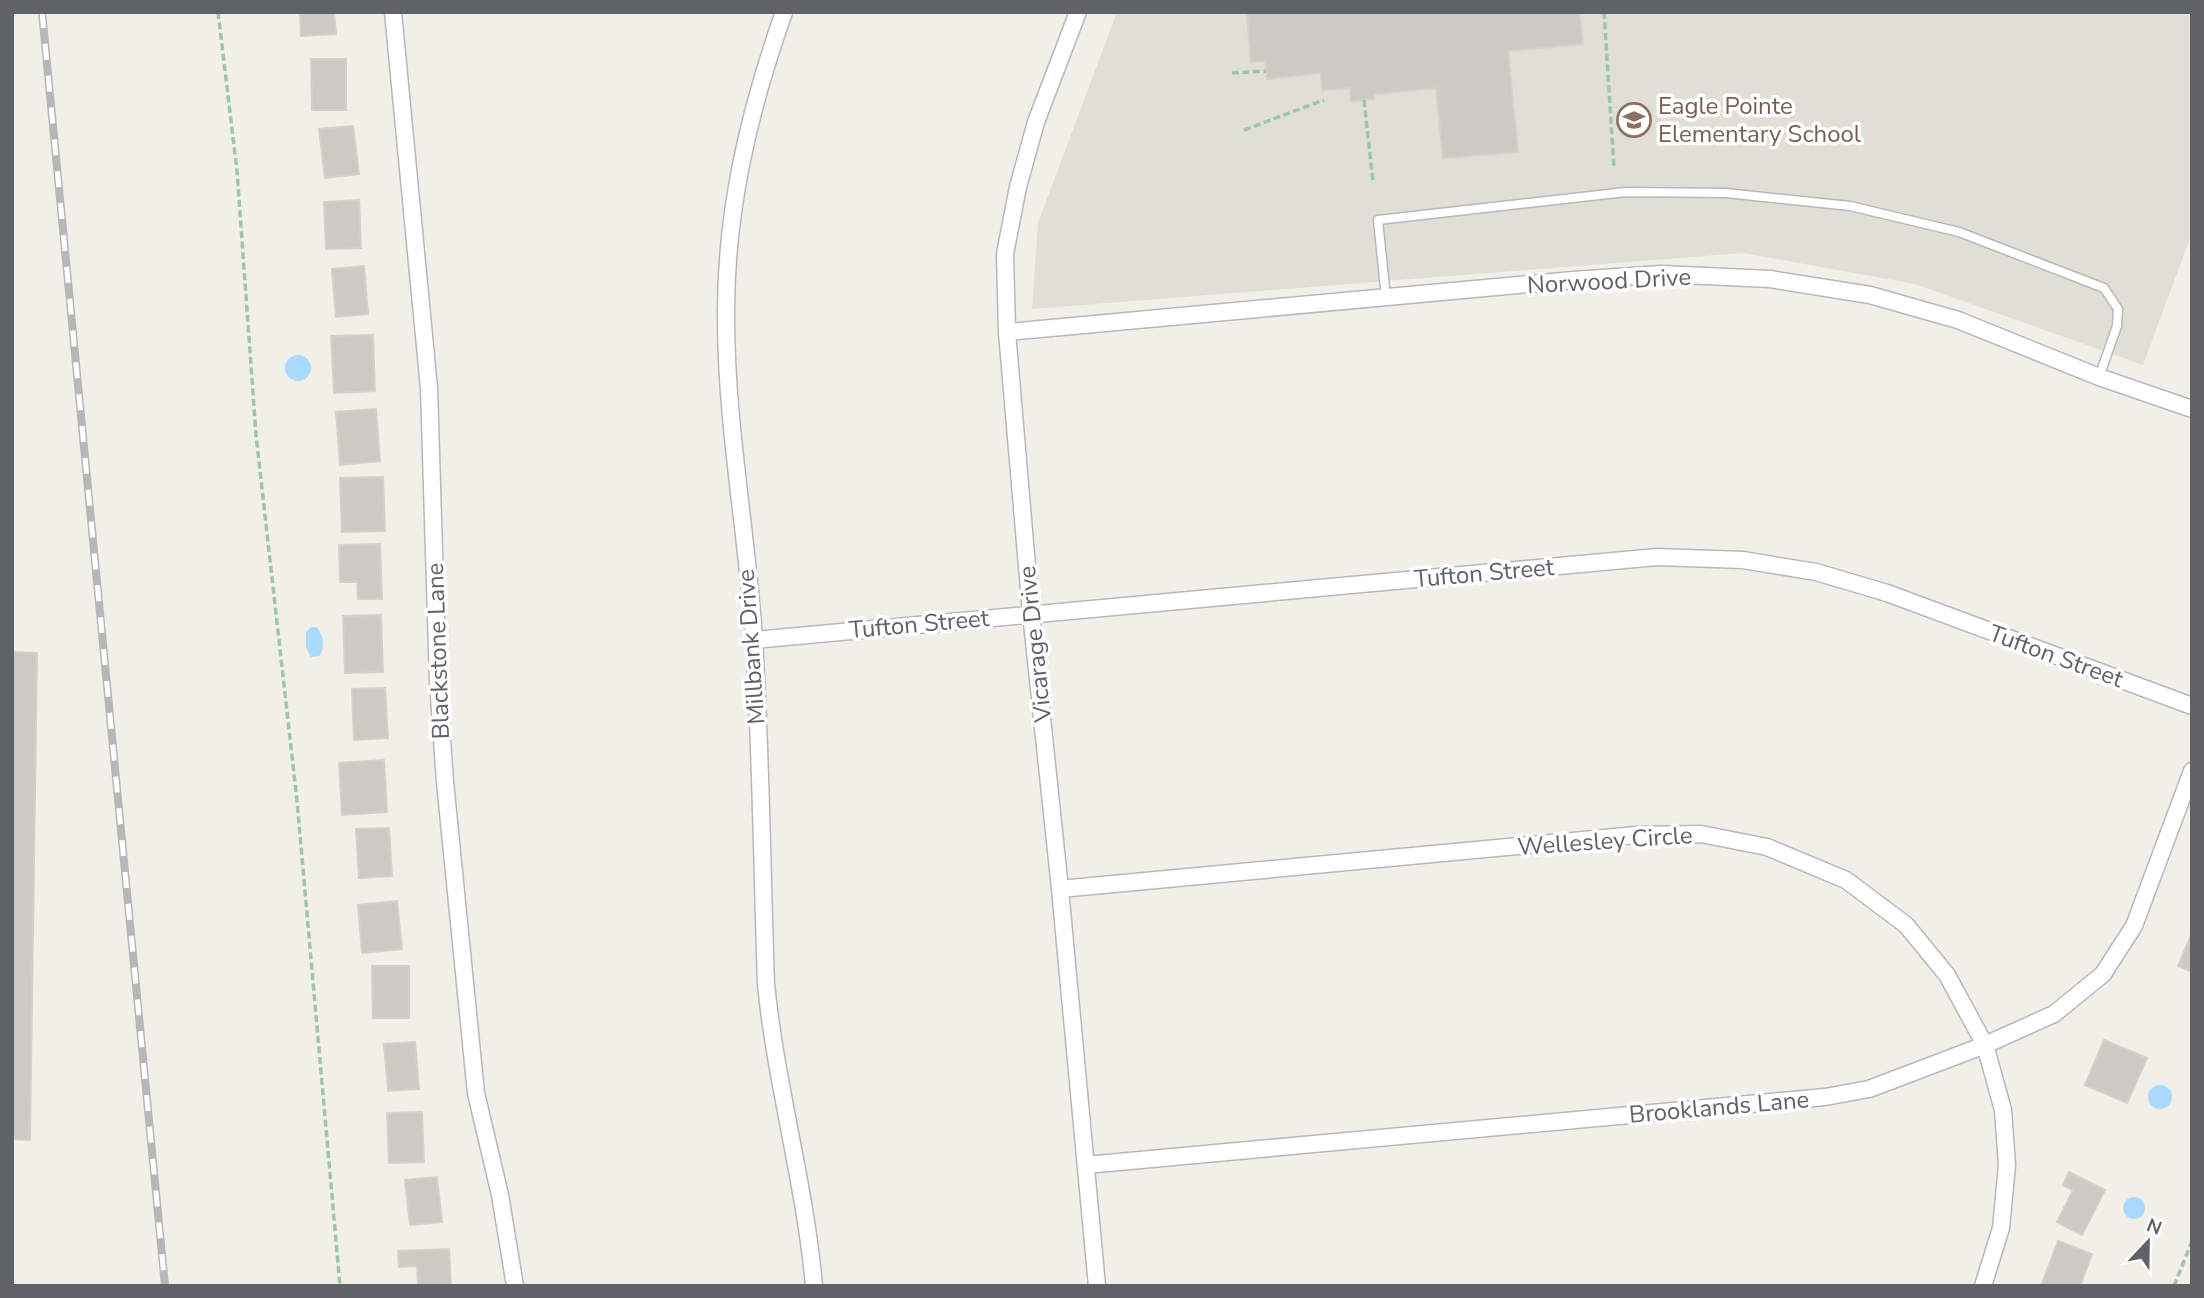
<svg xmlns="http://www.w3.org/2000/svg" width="2204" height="1298" font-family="'Nunito Sans',sans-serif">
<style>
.education{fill:#e1ded6}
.water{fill:#aadaff}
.building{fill:#cccac5;stroke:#d6d1c6;stroke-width:2}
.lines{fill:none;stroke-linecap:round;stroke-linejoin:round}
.service-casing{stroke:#b5b8bc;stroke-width:11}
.minor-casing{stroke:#b5b8bc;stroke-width:19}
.path{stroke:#9cc7a9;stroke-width:3.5;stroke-dasharray:7 3.5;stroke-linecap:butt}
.service{stroke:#fff;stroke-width:8}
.minor{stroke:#fff;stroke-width:16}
.rail-casing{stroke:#b6b7b8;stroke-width:8}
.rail{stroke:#fff;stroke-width:5;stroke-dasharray:16;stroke-linecap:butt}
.labels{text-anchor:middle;stroke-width:7;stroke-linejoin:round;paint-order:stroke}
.education-label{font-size:24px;fill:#785e54;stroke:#fff;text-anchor:start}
.street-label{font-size:24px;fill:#5f6368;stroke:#fff}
</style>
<rect width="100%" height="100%" fill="#f1efe8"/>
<path class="education" d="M1117,12H2179L2192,17V233L2143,365L1915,284L1743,253L1032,309L1038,223Z"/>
<path class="water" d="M285 368a13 13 0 1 1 26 0a13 13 0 1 1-26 0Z
M311,627H317C323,636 326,647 319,656L311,657L306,648V632Z
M2148 1097a12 12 0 1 1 24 0a12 12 0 1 1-24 0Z
M2123 1208a11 11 0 1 1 22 0a11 11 0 1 1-22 0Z"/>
<path class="building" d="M300,12H334L336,34L301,36Z
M1579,12L1583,44L1508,51L1518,152L1443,158L1436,88L1374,94V99L1351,101L1350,88L1322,90L1321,73L1267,79L1265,61L1251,62L1247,14L1260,12Z
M311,59H346V110H312Z
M353,126L359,174L325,178L319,129Z
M359,200L361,248L326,249L324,202Z
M364,266L368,314L336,317L332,269Z
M373,335L375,391L334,393L331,336Z
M376,409L380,461L340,465L336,412Z
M383,477L385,531L342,532L340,478Z
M380,544L382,599H358L357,582H340L339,545Z
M381,615L383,672L345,673L343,616Z
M12,652L37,653L30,1140L12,1139Z
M385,688L388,738L354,740L352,689Z
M384,760L387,812L342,815L339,763Z
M389,828L392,876L359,878L356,829Z
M397,901L402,949L362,953L358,905Z
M2192,933V972L2178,966Z
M372,966H409V1018H373Z
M2104,1040L2147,1058L2127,1103L2085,1085Z
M415,1042L419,1089L388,1091L384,1044Z
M422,1112L424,1162L389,1163L387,1113Z
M2069,1172L2105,1190L2082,1235L2057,1222L2073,1190L2063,1185Z
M437,1177L442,1222L410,1225L405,1180Z
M2058,1241L2092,1254L2080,1286H2041Z
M449,1249L451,1286H418L417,1266L399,1267L398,1251Z"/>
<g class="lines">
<g class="service-casing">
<path id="service" d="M1386,298L1378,220L1626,192L1726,193L1850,206L1959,232L2104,288L2118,309L2117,326L2099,377"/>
</g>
<g class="minor-casing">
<path id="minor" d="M393,12L429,388L438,682L445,782L476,1093L500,1195L515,1286
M784,12C749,111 725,212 726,318C726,425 747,532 754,639C761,754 762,869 766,984C776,1085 805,1184 814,1286
M1078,12L1036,122L1018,187L1005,254L1007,332L1031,613L1060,889L1097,1286
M1007,332L1573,280L1661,274L1770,279L1870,295L1958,320L2099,377L2192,409
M754,640L1657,557L1743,560L1816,572L1887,593L2192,706
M1060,889L1636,835L1701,834L1767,847L1846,880L1906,925L1947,975L1985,1045L2003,1110L2007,1165L2001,1228L1983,1286
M1086,1165L1825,1097L1869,1089L1985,1045L2054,1014L2103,974L2134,926L2192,771"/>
</g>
<path class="path" d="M218,12L237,171L256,435L297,801L340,1286
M1604,12L1614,168
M1232,73L1266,71
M1364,100L1373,182
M1244,130L1324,100
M2174,1286L2192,1241"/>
<use href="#service" class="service"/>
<use href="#minor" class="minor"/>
<g class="rail-casing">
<path id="rail" d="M42,12L165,1286"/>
</g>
<use href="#rail" class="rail"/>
</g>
<defs>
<g id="school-ring" transform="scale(1.75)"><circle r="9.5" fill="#fff" stroke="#8d6e63" stroke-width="1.5"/><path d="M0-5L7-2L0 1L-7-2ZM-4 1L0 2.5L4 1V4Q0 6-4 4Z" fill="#8d6e63"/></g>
</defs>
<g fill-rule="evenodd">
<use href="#school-ring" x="1634" y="120"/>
</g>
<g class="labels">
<g class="education-label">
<text x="1658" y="114">Eagle Pointe<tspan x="1658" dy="28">Elementary School</tspan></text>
</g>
<g class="street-label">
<text transform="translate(1609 281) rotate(-3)" y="8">Norwood Drive</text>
<text transform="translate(1484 573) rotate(-5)" y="8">Tufton Street</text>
<text transform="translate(919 624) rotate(-5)" y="8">Tufton Street</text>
<text transform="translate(1035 644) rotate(-96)" y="8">Vicarage Drive</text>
<text transform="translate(751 647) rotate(-94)" y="8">Millbank Drive</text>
<text transform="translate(438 651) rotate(-92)" y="8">Blackstone Lane</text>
<text transform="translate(2056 656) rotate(20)" y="8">Tufton Street</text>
<text transform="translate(1605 841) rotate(-4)" y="8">Wellesley Circle</text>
<text transform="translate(1719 1107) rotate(-5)" y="8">Brooklands Lane</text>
</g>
</g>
<rect width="2204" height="1298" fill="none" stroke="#5f6368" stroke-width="28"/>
<g transform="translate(2148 1242) rotate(22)" stroke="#ffffff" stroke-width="5" paint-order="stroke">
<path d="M0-5L12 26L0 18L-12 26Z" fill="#5f6368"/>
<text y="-10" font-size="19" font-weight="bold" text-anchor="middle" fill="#5f6368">N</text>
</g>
</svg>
